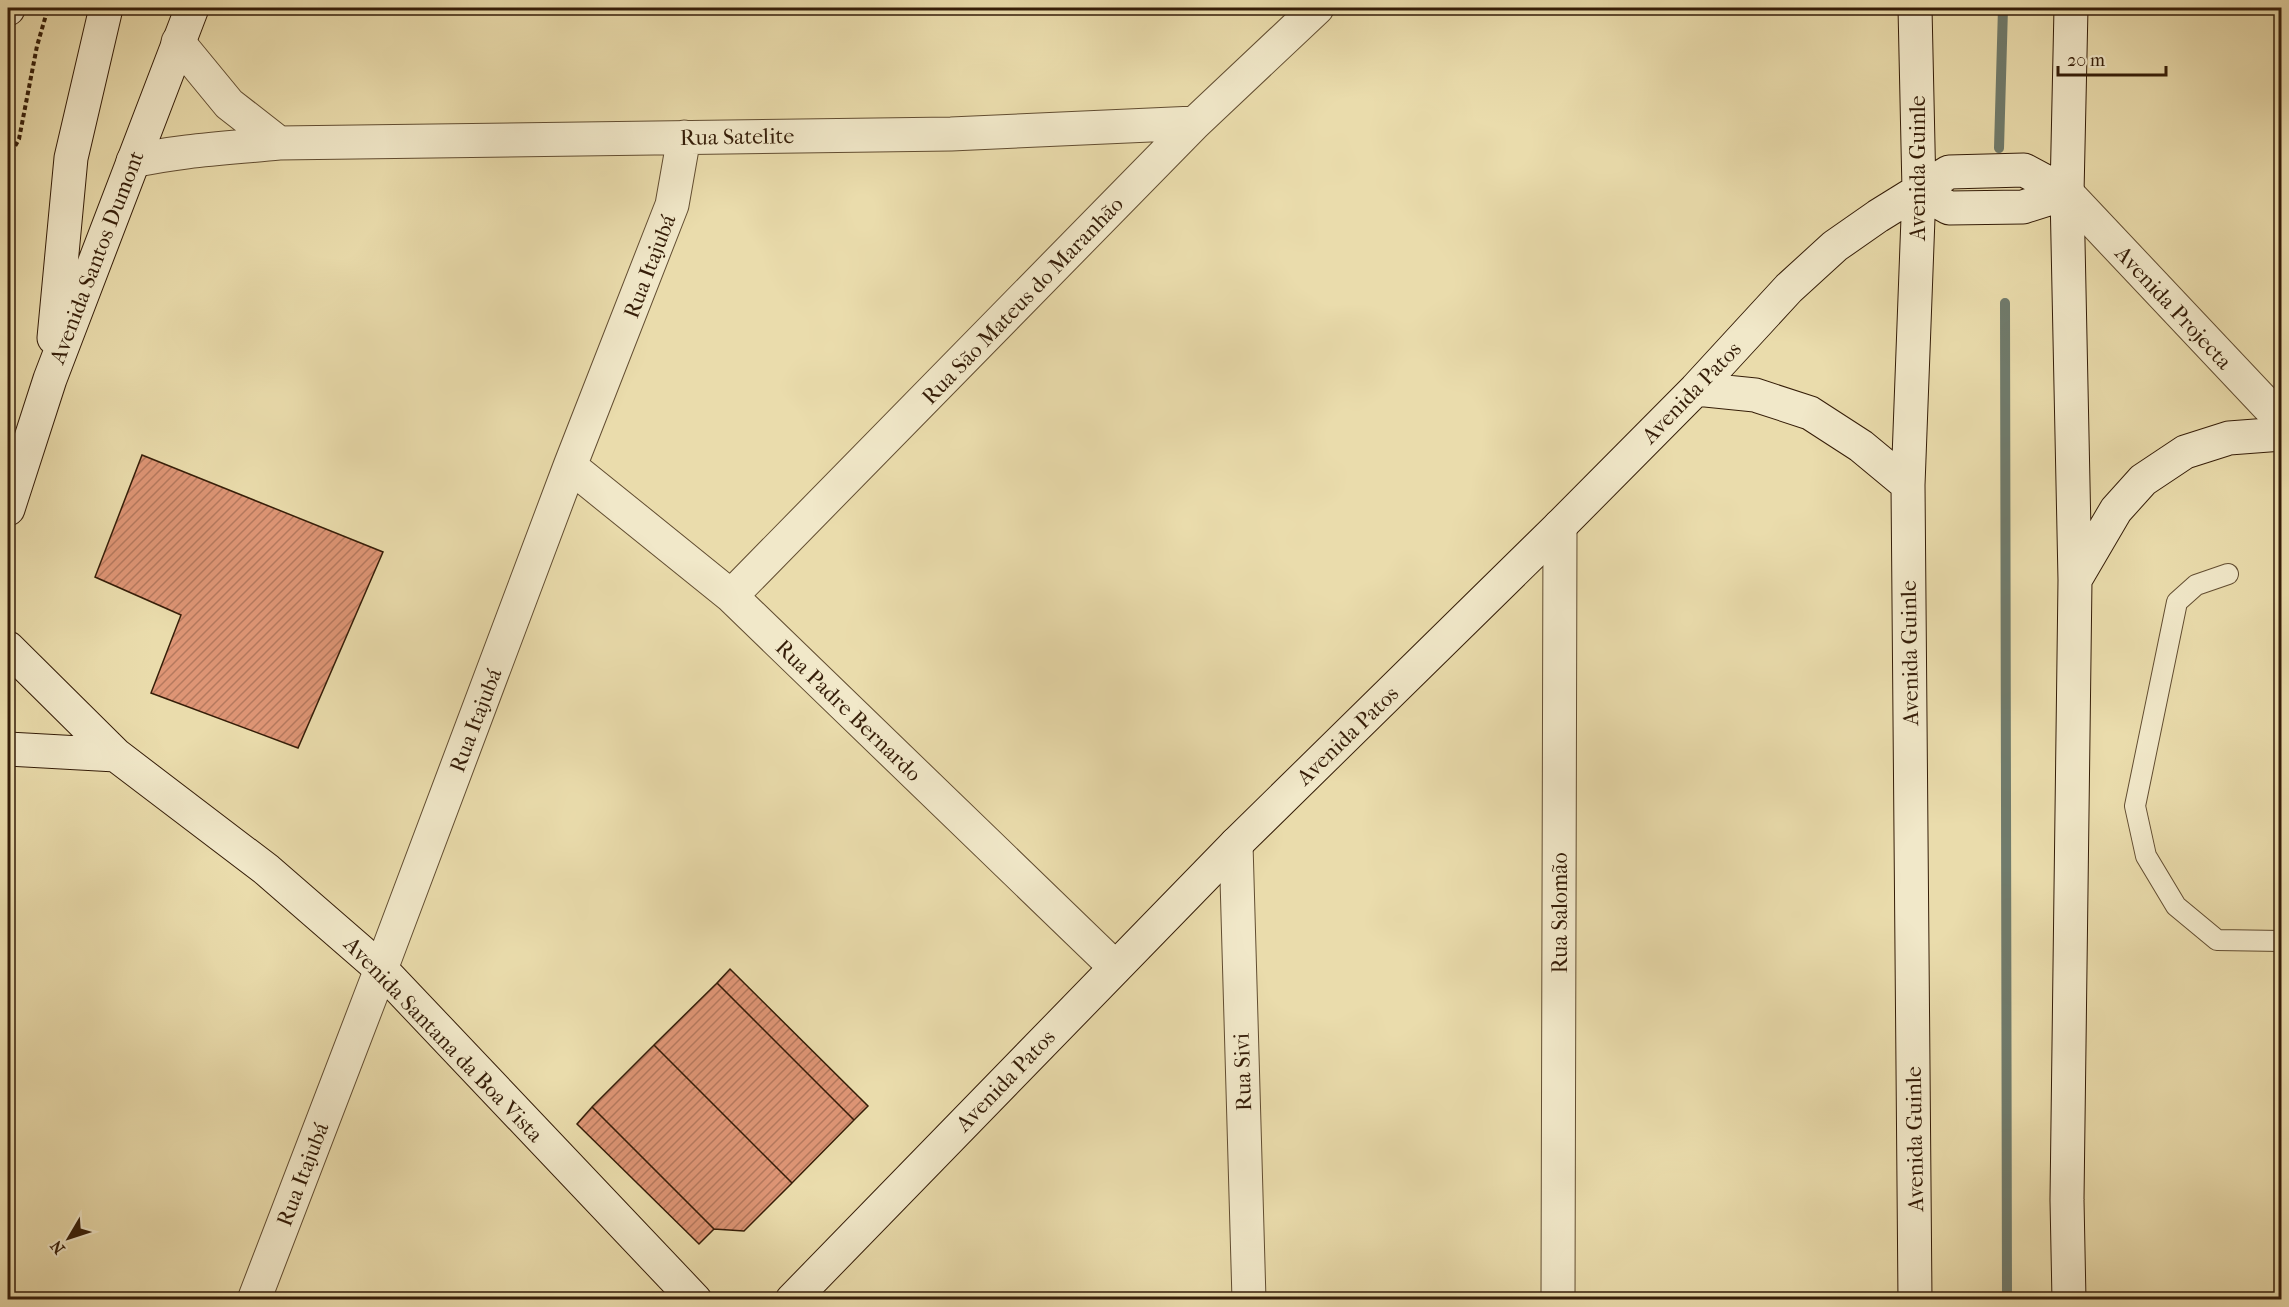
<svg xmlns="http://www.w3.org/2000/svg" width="2289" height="1307" font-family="'IM FELL French Canon',serif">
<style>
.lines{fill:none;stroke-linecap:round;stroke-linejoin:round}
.stream{stroke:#707b6c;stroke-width:10}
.building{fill:url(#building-hatch);stroke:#351d08;stroke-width:1.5}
.lane-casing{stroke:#624d31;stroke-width:22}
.street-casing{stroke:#624d31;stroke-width:35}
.secondary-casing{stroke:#351d08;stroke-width:35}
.path{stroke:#351d08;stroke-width:4;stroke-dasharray:4.5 3;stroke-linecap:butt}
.lane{stroke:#f1e8c9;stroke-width:20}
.street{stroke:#f1e8c9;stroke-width:33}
.secondary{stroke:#f1e8c9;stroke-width:33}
.labels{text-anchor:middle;stroke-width:4.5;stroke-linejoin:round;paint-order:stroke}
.street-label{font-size:22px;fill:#351d08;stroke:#f1e8c9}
</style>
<defs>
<pattern id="building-hatch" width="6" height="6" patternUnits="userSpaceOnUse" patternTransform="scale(1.5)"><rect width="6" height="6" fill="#de9575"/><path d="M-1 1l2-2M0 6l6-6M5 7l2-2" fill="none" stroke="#b5795e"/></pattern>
</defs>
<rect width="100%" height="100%" fill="#eadcac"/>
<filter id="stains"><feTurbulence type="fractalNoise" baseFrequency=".00333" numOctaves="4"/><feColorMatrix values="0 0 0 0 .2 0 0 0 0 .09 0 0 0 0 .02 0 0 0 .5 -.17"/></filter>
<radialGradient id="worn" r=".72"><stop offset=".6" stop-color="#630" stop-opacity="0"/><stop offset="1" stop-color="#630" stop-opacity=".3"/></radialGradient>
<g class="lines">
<path class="stream" d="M1999,148L2003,8
M2005,303L2007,1300"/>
</g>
<path class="building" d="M142,455L383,552L298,748L151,693L181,615L95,577Z
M730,969L868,1106L854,1120L717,983Z
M717,983L854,1120L792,1183L654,1045Z
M654,1045L792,1183L744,1231L714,1229L592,1107Z
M592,1107L714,1229L699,1244L577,1124Z"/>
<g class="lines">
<g class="lane-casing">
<path id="lane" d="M2228,574L2196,585L2177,602L2135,806L2146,856L2176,906L2217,940L2282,941"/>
</g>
<g class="street-casing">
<path id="street" d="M279,143L951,134L1195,123
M133,161C181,150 230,148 279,143L229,104L178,42
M2067,193L2282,421
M570,466L731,596L1115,967
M731,596L1195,123L1317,8
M1236,844L1249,1300
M254,1300L381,969L570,466L672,205L684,137
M1558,1300L1560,526"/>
</g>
<g class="secondary-casing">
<path id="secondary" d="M1915,8L1919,191L1908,485L1915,1300
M8,9V8
M1919,191L1949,208L2023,207L2067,193
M54,338L71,158L106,8
M1696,389L1755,395L1810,413L1861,446L1908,485
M8,509L50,379L192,8
M2075,580L2116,510L2143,480L2185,452L2229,438L2282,434
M8,648L116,755L267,870L381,969L695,1300
M8,749L116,755
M792,1300L1236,844L1560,526L1696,389L1789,288L1835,246L1878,216L1949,172L2024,170L2067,193
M2069,1300L2067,1200L2075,580L2067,193L2071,8"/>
</g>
<path class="path" d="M8,159L19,139L37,46L48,8"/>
<use href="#lane" class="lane"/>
<use href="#street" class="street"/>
<use href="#secondary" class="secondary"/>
</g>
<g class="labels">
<g class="street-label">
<text transform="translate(737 136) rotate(-1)" y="8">Rua Satelite</text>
<text transform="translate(1917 168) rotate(-90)" y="8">Avenida Guinle</text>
<text transform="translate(96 257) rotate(-69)" y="8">Avenida Santos Dumont</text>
<text transform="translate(649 266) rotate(-69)" y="8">Rua Itajubá</text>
<text transform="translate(1022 300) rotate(-46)" y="8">Rua São Mateus do Maranhão</text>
<text transform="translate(2174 307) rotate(47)" y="8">Avenida Projecta</text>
<text transform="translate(1691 392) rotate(-46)" y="8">Avenida Patos</text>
<text transform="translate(1909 653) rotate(-91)" y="8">Avenida Guinle</text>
<text transform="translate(849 710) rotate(44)" y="8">Rua Padre Bernardo</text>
<text transform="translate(475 720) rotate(-69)" y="8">Rua Itajubá</text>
<text transform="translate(1347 735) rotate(-44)" y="8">Avenida Patos</text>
<text transform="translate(1559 913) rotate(-90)" y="8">Rua Salomão</text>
<text transform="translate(444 1039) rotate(46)" y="8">Avenida Santana da Boa Vista</text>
<text transform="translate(1242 1072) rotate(-92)" y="8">Rua Sivi</text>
<text transform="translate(1005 1080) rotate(-46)" y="8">Avenida Patos</text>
<text transform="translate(1914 1139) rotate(-91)" y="8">Avenida Guinle</text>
<text transform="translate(302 1174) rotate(-69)" y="8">Rua Itajubá</text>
</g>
</g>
<rect width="2289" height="1307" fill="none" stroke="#eadcac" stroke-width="30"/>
<rect x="9" y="9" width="2271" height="1289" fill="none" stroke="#351d08" stroke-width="3"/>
<rect x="15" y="15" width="2259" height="1277" fill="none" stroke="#351d08" stroke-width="1.5"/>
<g transform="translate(69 1238) rotate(231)" stroke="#f1e8c9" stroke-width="4.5" paint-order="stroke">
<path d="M0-4.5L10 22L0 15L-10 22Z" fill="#351d08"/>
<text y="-9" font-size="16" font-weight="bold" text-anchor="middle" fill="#351d08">N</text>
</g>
<path d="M2058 66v9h108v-9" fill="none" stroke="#351d08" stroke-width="3"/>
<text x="2067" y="66" font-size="18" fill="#351d08" stroke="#f1e8c9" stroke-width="4.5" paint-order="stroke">20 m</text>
<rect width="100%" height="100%" filter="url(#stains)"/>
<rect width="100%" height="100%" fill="url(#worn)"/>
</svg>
